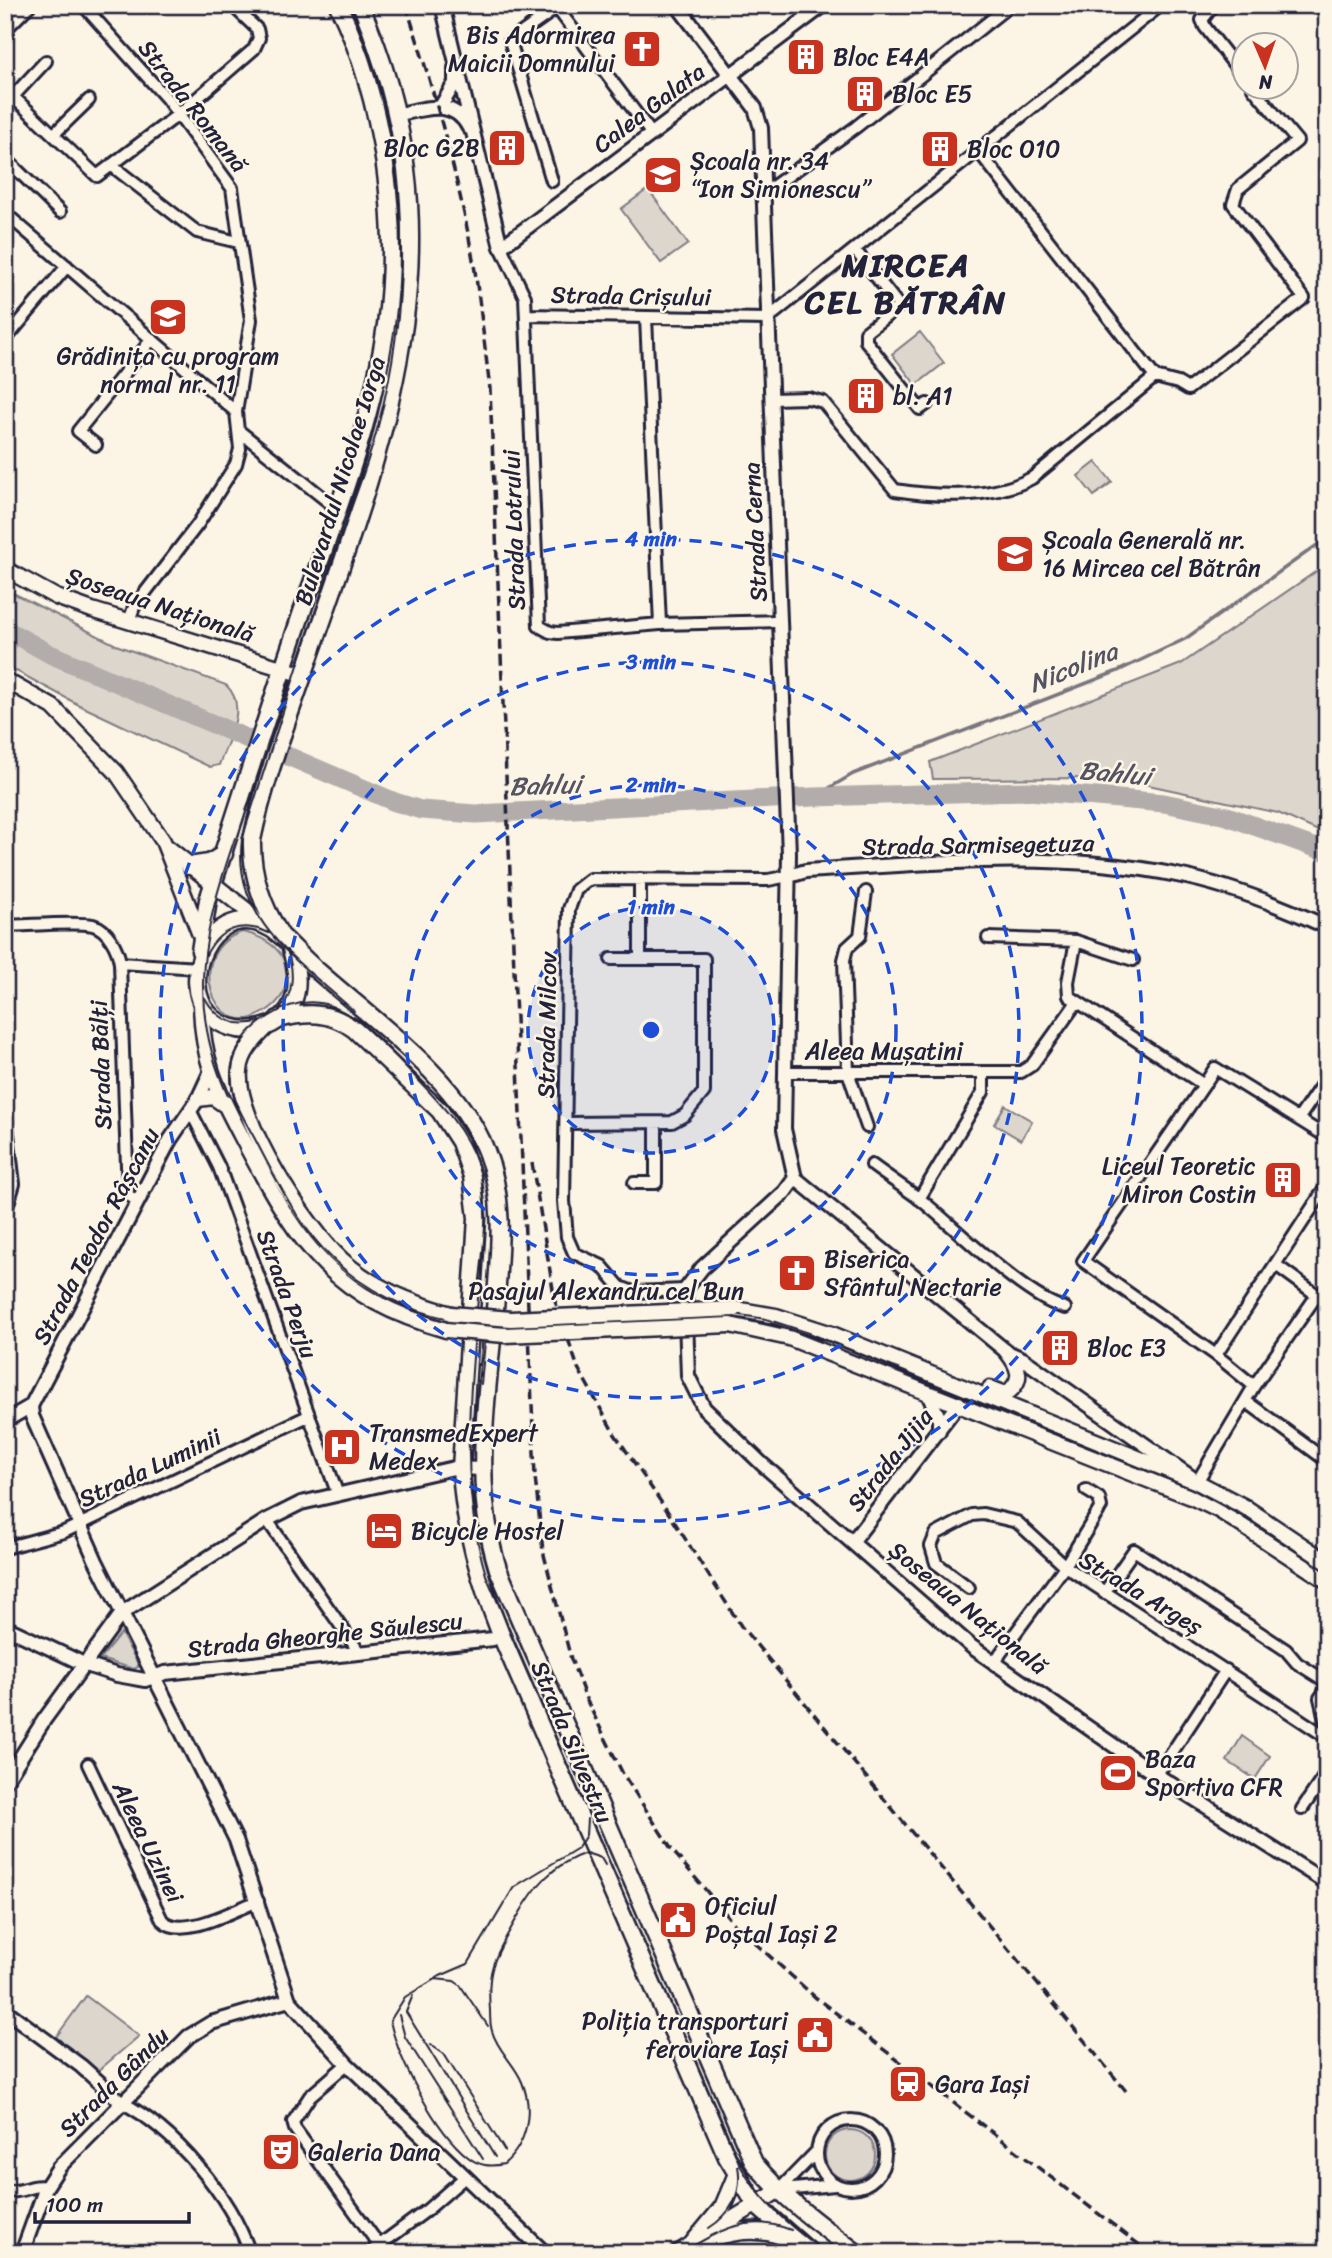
<svg xmlns="http://www.w3.org/2000/svg" width="1332" height="2258" font-family="Sriracha,sans-serif">
<style>
.green{fill:#dcd6cc;stroke:#7f7c84;stroke-width:2}
.lines{fill:none;stroke-linecap:round;stroke-linejoin:round}
.stream{stroke:#78757e;stroke-width:3.5}
.river{stroke:#b2adab;stroke-width:19}
.minor-casing{stroke:#22223b;stroke-width:16}
.tertiary-casing{stroke:#22223b;stroke-width:18}
.secondary-casing{stroke:#22223b;stroke-width:19}
.primary-casing{stroke:#22223b;stroke-width:21}
.minor{stroke:#fcf5e5;stroke-width:10}
.tertiary{stroke:#fcf5e5;stroke-width:12}
.secondary{stroke:#fcf5e5;stroke-width:14}
.primary{stroke:#fcf5e5;stroke-width:16}
.tram{stroke:#22223b;stroke-width:2}
.rail{stroke:#22223b;stroke-width:3.5;stroke-dasharray:10 5;stroke-linecap:butt}
.secondary-bridge-casing{stroke:#22223b;stroke-width:19;stroke-linecap:butt}
.secondary-bridge{stroke:#fcf5e5;stroke-width:14}
.ring{fill:none;stroke:#1d4ed8;stroke-width:3.5;stroke-dasharray:12 9}
.labels{text-anchor:middle;stroke-width:5;stroke-linejoin:round;paint-order:stroke}
.poi-label{font-size:24px;fill:#22223b;stroke:#fcf5e5;text-anchor:start}
.street-label{font-size:24px;fill:#22223b;stroke:#fcf5e5}
.water-label{font-size:26px;font-style:italic;fill:#545362;stroke:#fcf5e5}
.district-label{font-size:32px;font-weight:bold;letter-spacing:2px;fill:#22223b;stroke:#fcf5e5}
.centre{fill:#1d4ed8;stroke:#fcf5e5;stroke-width:3.5}
.ring-label{font-size:21px;text-anchor:middle;font-weight:bold;fill:#1d4ed8;stroke:#fcf5e5;stroke-width:5;stroke-linejoin:round;paint-order:stroke}
</style>
<rect width="100%" height="100%" fill="#fcf5e5"/>
<filter id="ink" filterUnits="userSpaceOnUse"><feTurbulence type="fractalNoise" baseFrequency=".0143" numOctaves="2"/><feDisplacementMap in="SourceGraphic" scale="14" xChannelSelector="R" yChannelSelector="G"/><feConvolveMatrix kernelMatrix="1 2 1 2 8 2 1 2 1" color-interpolation-filters="sRGB"/></filter>
<g filter="url(#ink)">
<path class="green" d="M648,189L688,244L661,263L621,209Z
M920,332L944,363L916,385L892,354Z
M1096,462L1112,482L1094,496L1078,476Z
M1327,564V835L1278,813L1116,778L933,779L930,762L1181,664Z
M5,589L116,645L226,685C249,707 228,739 219,765L210,767L79,705L5,665Z
M242,932C269,936 299,961 284,992C279,1002 271,1009 261,1014C213,1041 183,951 242,932Z
M1005,1105L1032,1121L1021,1140L994,1124Z
M121,1633L137,1662L138,1667L134,1669L100,1659Z
M1242,1736L1270,1756L1255,1779L1227,1761Z
M86,1996L139,2036L98,2071L56,2037Z
M825 2155a25 25 0 1 1 50 0a25 25 0 1 1-50 0Z"/>
<g class="lines">
<path class="stream" d="M814,797L853,774L1118,671L1185,639L1327,538"/>
<path class="river" d="M5,629L50,654L395,802L421,810L476,814L814,797L1029,791L1164,803L1227,816L1327,852"/>
<g class="minor-casing">
<path id="minor" d="M83,5L167,99L232,188L251,320L236,412L240,449L236,464L198,524L134,607L129,621
M1214,5L1202,20L1205,27L1244,77
M557,8L651,133
M5,30L30,5
M5,89L97,176L179,114L254,49L259,38L257,29L232,5
M5,105L46,61
M54,134L89,100
M5,158L60,212
M111,165L197,232L238,242
M552,181L510,41L561,5
M763,188H771L856,127L1010,5
M5,213L236,412
M501,247L525,297L539,626L550,632L558,633L660,624L780,621
M855,250L899,306L866,332V341L920,409L927,404
M526,315L767,319L1161,5
M646,318L660,624
M5,340L67,266
M1155,377L1178,383L1188,389L1304,298L1233,204L1238,189L1297,141L1253,88
M771,399L808,398L823,402L895,490C938,497 994,499 1032,478L1155,377L980,153
M239,431L330,503L338,506
M96,445L78,431L152,339
M640,879V959
M866,892L860,936L847,948L844,960L848,1072L867,1127
M5,926C28,926 73,921 93,925C108,929 118,949 120,963L199,968
M988,938L1076,941L1133,960
M1076,941L1068,982L1069,996L1204,1085L1215,1068L1327,1137
M120,963L128,1195L138,1201
M785,1072H1021L1032,1065L1077,1002
M1204,1085L1083,1261L1216,1355L1254,1386
M5,1109L14,1184L5,1214
M190,1110L219,1167L338,1495
M1299,1118L1327,1077
M567,1123L672,1122L685,1115L704,1092V959H611
M872,1165C888,1177 905,1188 921,1200C955,1227 1026,1299 1065,1308
M634,1183H656V1123
M919,1199L983,1092V1072
M685,1290L633,1292L620,1287L602,1266L574,1253L567,1237L564,1201L569,909L576,890L590,879L768,880L789,876
M1216,1355L1327,1185
M1247,1402L1327,1461
M1197,1482L1254,1386L1317,1295L1276,1265
M267,1520L359,1652
M5,1548L64,1532L308,1416
M969,1588L936,1563L931,1546L936,1534L972,1515L983,1514L1017,1522L1065,1566L1322,1734L1327,1732
M1104,1593L1134,1550L1286,1650L1297,1663L1327,1682
M995,1665L1000,1654L1065,1566L1101,1507L1099,1498L1086,1490
M1327,1688L1320,1698L1327,1728
M88,1764L162,1920C182,1940 234,1910 258,1901
M1152,1772L1163,1766L1226,1670
M1302,1809L1327,1772
M347,2064L310,2096L293,2122L295,2129L379,2245
M121,2102C174,2129 230,2195 250,2253
M817 2154a34 34 0 1 1 68 0a34 34 0 1 1-68 0Z
M5,2190C21,2195 32,2183 46,2187
M783,2190L835,2185
M778,2191L817,2151
M369,2253L427,2210L465,2177"/>
</g>
<g class="tertiary-casing">
<path id="tertiary" d="M442,5L501,247L824,5
M677,5L755,108L761,128L789,854L784,1129L795,1178L1007,1352L1023,1359L1191,1477
M441,106L455,83V68
M396,115C424,109 453,97 469,128
M789,876L806,871C928,863 1055,850 1177,875C1229,885 1279,905 1327,927
M795,1178L785,1192L702,1268L685,1290L688,1376L704,1408L762,1464L972,1647L1152,1772L1327,1883
M927,1392L939,1417V1431
M31,1406L32,1416L96,1561L236,1840L289,2000L347,2064L545,2253
M5,1421L31,1406L170,1140L198,1099L210,1073
M852,1542L959,1403
M5,1627L86,1665L117,1675L145,1680L165,1673L493,1639L501,1635
M5,1782L44,1720L122,1613L267,1520L301,1503L454,1468L482,1469
M5,2010L81,2066L121,2102
M22,2253L46,2187L59,2167L188,2037L211,2023L289,2000"/>
</g>
<g class="secondary-casing">
<path id="secondary" d="M5,569L56,597L92,610L304,675
M5,680L53,707L116,772L163,841L200,935
M167,847L250,913L256,922
M201,999C201,1064 219,1093 248,1149C300,1247 335,1299 446,1330
M267,1027C255,1039 241,1053 240,1071C235,1119 307,1228 342,1260C373,1288 412,1303 451,1314
M198,1099L213,1097L226,1106
M735,1309L776,1316L832,1334L1197,1482L1245,1507L1327,1562
M730,1325L789,1338L1191,1497L1220,1511L1327,1581
M990,1388L1006,1394C1025,1380 1019,1367 1007,1352
M677,2253L778,2191"/>
</g>
<g class="primary-casing">
<path id="primary" d="M189,866L209,863L224,854
M280,934C262,905 251,875 252,840C265,777 290,714 311,653C389,431 462,236 360,5
M290,944C294,962 301,982 293,1001C280,1034 232,1039 209,1014C179,981 209,905 262,924C282,932 294,950 310,964C368,1017 457,1076 486,1151C505,1198 500,1247 496,1297C489,1388 470,1480 498,1569L754,2163C784,2199 820,2225 857,2253
M200,951L208,900C239,803 270,706 303,609C335,517 372,423 386,325C400,221 384,101 338,5
M278,1019C307,1012 329,1011 354,1029L440,1111L460,1142L472,1176L477,1218L461,1468C464,1528 479,1579 501,1635L727,2157L756,2205L811,2253
M694,2242C725,2234 754,2224 784,2237
M694,2242L723,2207L736,2176"/>
</g>
<use href="#minor" class="minor"/>
<use href="#tertiary" class="tertiary"/>
<use href="#secondary" class="secondary"/>
<use href="#primary" class="primary"/>
<path class="tram" d="M352,5C407,141 416,284 378,426C366,473 346,519 330,566C300,657 271,748 242,839C232,921 300,962 354,1011
M206,955C219,928 242,921 269,933
M205,998C217,1020 236,1028 260,1021
M279,1010C295,994 294,970 287,950
M228,1096C185,1003 204,929 235,838
M481,1384L487,1321
M587,1819L586,1835L578,1848L514,1887L468,1964L440,1976L405,1997L390,2021C399,2061 435,2131 468,2157C479,2166 490,2167 504,2164C527,2144 534,2111 522,2082C515,2064 497,2050 492,2031C490,2025 490,2017 490,2010C486,1965 497,1954 518,1916C535,1886 553,1864 586,1853L601,1858L605,1865
M435,1979L454,1981L460,1985L488,2026
M413,1995L406,2012L495,2157
M399,2015L405,2037L483,2159
M431,2045L444,2054L505,2151
M709,2228C731,2214 743,2193 738,2166
M682,2253C718,2230 749,2213 791,2230
M826,2253C792,2228 760,2202 740,2165L486,1575C459,1485 470,1390 478,1298C482,1254 492,1209 478,1165C464,1125 435,1098 407,1068C386,1045 355,1012 325,1004C305,999 287,1005 270,1016C248,1029 231,1049 231,1076C231,1100 245,1120 256,1141C283,1193 308,1245 358,1280C397,1307 441,1321 488,1324L734,1314L766,1319L809,1333L1192,1489L1238,1514L1327,1572"/>
<path class="rail" d="M406,5C434,92 460,181 475,271C481,310 485,350 490,389L535,1477L543,1551L571,1659L586,1699L623,1774L672,1850L735,1925L815,1997L1150,2253
M532,1163L555,1301L578,1368L614,1433L670,1515L741,1626L1126,2091"/>
<g class="secondary-bridge-casing">
<path id="secondary-bridge" d="M451,1314L511,1319L735,1309
M446,1330L505,1335L730,1325"/>
</g>
<use href="#secondary-bridge" class="secondary-bridge"/>
</g>
</g>
<circle cx="651" cy="1030" r="123" fill="#1d4ed8" fill-opacity=".12"/>
<g class="ring">
<circle cx="651" cy="1030" r="123"/>
<circle cx="651" cy="1030" r="245"/>
<circle cx="651" cy="1030" r="368"/>
<circle cx="651" cy="1030" r="491"/>
</g>
<defs>
<g id="church-square" transform="scale(2.0125)"><rect x="-9" y="-9" width="18" height="18" rx="4" fill="#c8321e" stroke="#fcf5e5"/><path d="M-1.2-6h2.4v3.5h3.3v2.4h-3.3V6h-2.4V-.1h-3.3v-2.4h3.3Z" fill="#fff"/></g>
<g id="building-square" transform="scale(2.0125)"><rect x="-9" y="-9" width="18" height="18" rx="4" fill="#c8321e" stroke="#fcf5e5"/><path d="M-4-6H4V6H1V3H-1V6H-4ZM-2.5-4.3h1.7v1.8h-1.7ZM.8-4.3h1.7v1.8H.8ZM-2.5-1h1.7V.8h-1.7ZM.8-1h1.7V.8H.8Z" fill="#fff"/></g>
<g id="school-square" transform="scale(2.0125)"><rect x="-9" y="-9" width="18" height="18" rx="4" fill="#c8321e" stroke="#fcf5e5"/><path d="M0-5L7-2L0 1L-7-2ZM-4 1L0 2.5L4 1V4Q0 6-4 4Z" fill="#fff"/></g>
<g id="hospital-square" transform="scale(2.0125)"><rect x="-9" y="-9" width="18" height="18" rx="4" fill="#c8321e" stroke="#fcf5e5"/><path d="M-5-5h3v3.5h4V-5h3V5h-3V1.5h-4V5h-3Z" fill="#fff"/></g>
<g id="hotel-square" transform="scale(2.0125)"><rect x="-9" y="-9" width="18" height="18" rx="4" fill="#c8321e" stroke="#fcf5e5"/><path d="M-6-4.5h1.5V1H6V5H4.5V3h-9V5H-6ZM-4 0a1.8 1.8 0 1 1 3.6 0ZM.5 0V-2.5h3Q6-2.5 6 0Z" fill="#fff"/></g>
<g id="stadium-square" transform="scale(2.0125)"><rect x="-9" y="-9" width="18" height="18" rx="4" fill="#c8321e" stroke="#fcf5e5"/><path d="M0-5a6.5 5 0 1 0 0 10a6.5 5 0 1 0 0-10ZM-3.5-1.8h7v3.6h-7Z" fill="#fff"/></g>
<g id="civic-square" transform="scale(2.0125)"><rect x="-9" y="-9" width="18" height="18" rx="4" fill="#c8321e" stroke="#fcf5e5"/><path d="M-.6-6.5H3V-4.5H.6V-3L4-1V1h2V6H-6V1h2V-1L-.6-3ZM-1.2 2.5V6h2.4V2.5Z" fill="#fff"/></g>
<g id="station-square" transform="scale(2.0125)"><rect x="-9" y="-9" width="18" height="18" rx="4" fill="#c8321e" stroke="#fcf5e5"/><path d="M-3-6H3Q5-6 5-4V2Q5 4 3 4L4.5 6H3L1.5 4h-3L-3 6H-4.5L-3 4Q-5 4-5 2V-4Q-5-6-3-6ZM-3.5-4v3h7v-3ZM-3.5 1v1.5H-2V1ZM2 1v1.5H3.5V1Z" fill="#fff"/></g>
<g id="theatre-square" transform="scale(2.0125)"><rect x="-9" y="-9" width="18" height="18" rx="4" fill="#c8321e" stroke="#fcf5e5"/><path d="M-5-5.5Q0-4 5-5.5V0Q5 5 0 6Q-5 5-5 0ZM-3.3-2.5H-1v1.5H-3.3ZM1-2.5H3.3v1.5H1ZM-2.8 1Q0 5.5 2.8 1Z" fill="#fff"/></g>
</defs>
<g fill-rule="evenodd">
<use href="#church-square" x="642" y="49"/>
<use href="#building-square" x="806" y="57"/>
<use href="#building-square" x="865" y="94"/>
<use href="#building-square" x="507" y="148"/>
<use href="#building-square" x="940" y="149"/>
<use href="#school-square" x="663" y="175"/>
<use href="#school-square" x="168" y="317"/>
<use href="#building-square" x="866" y="396"/>
<use href="#school-square" x="1015" y="554"/>
<use href="#building-square" x="1283" y="1180"/>
<use href="#church-square" x="797" y="1273"/>
<use href="#building-square" x="1060" y="1348"/>
<use href="#hospital-square" x="342" y="1447"/>
<use href="#hotel-square" x="384" y="1531"/>
<use href="#stadium-square" x="1118" y="1773"/>
<use href="#civic-square" x="678" y="1920"/>
<use href="#civic-square" x="815" y="2035"/>
<use href="#station-square" x="908" y="2084"/>
<use href="#theatre-square" x="281" y="2152"/>
</g>
<g class="labels">
<g class="poi-label">
<text x="615" y="43" text-anchor="end">Bis Adormirea<tspan x="615" dy="28">Maicii Domnului</tspan></text>
<text x="833" y="65">Bloc E4A</text>
<text x="892" y="102">Bloc E5</text>
<text x="480" y="156" text-anchor="end">Bloc G2B</text>
<text x="967" y="157">Bloc O10</text>
<text x="690" y="169">Școala nr. 34<tspan x="690" dy="28">“Ion Simionescu”</tspan></text>
<text x="168" y="364" text-anchor="middle">Grădinița cu program<tspan x="168" dy="28">normal nr. 11</tspan></text>
<text x="893" y="404">bl. A1</text>
<text x="1042" y="548">Școala Generală nr.<tspan x="1042" dy="28">16 Mircea cel Bătrân</tspan></text>
<text x="1256" y="1174" text-anchor="end">Liceul Teoretic<tspan x="1256" dy="28">Miron Costin</tspan></text>
<text x="824" y="1267">Biserica<tspan x="824" dy="28">Sfântul Nectarie</tspan></text>
<text x="1087" y="1356">Bloc E3</text>
<text x="369" y="1441">TransmedExpert<tspan x="369" dy="28">Medex</tspan></text>
<text x="411" y="1539">Bicycle Hostel</text>
<text x="1145" y="1767">Baza<tspan x="1145" dy="28">Sportiva CFR</tspan></text>
<text x="705" y="1914">Oficiul<tspan x="705" dy="28">Poștal Iași 2</tspan></text>
<text x="788" y="2029" text-anchor="end">Poliția transporturi<tspan x="788" dy="28">feroviare Iași</tspan></text>
<text x="935" y="2092">Gara Iași</text>
<text x="308" y="2160">Galeria Dana</text>
</g>
<g class="street-label">
<text transform="translate(193 106) rotate(52)" y="8">Strada Romană</text>
<text transform="translate(649 108) rotate(-37)" y="8">Calea Galata</text>
<text transform="translate(631 296) rotate(1)" y="8">Strada Crișului</text>
<text transform="translate(340 481) rotate(-73)" y="8">Bulevardul Nicolae Iorga</text>
<text transform="translate(514 530) rotate(-92)" y="8">Strada Lotrului</text>
<text transform="translate(755 532) rotate(-93)" y="8">Strada Cerna</text>
<text transform="translate(160 605) rotate(18)" y="8">Șoseaua Națională</text>
<text transform="translate(978 845) rotate(-1)" y="8">Strada Sarmisegetuza</text>
<text transform="translate(547 1025) rotate(-89)" y="8">Strada Milcov</text>
<text x="884" y="1059">Aleea Mușatini</text>
<text transform="translate(101 1065) rotate(-92)" y="8">Strada Bălți</text>
<text transform="translate(96 1236) rotate(-62)" y="8">Strada Teodor Râșcanu</text>
<text x="606" y="1299">Pasajul Alexandru cel Bun</text>
<text transform="translate(287 1294) rotate(70)" y="8">Strada Perju</text>
<text transform="translate(890 1460) rotate(-52)" y="8">Strada Jijia</text>
<text transform="translate(150 1468) rotate(-25)" y="8">Strada Luminii</text>
<text transform="translate(1141 1593) rotate(31)" y="8">Strada Argeș</text>
<text transform="translate(968 1608) rotate(39)" y="8">Șoseaua Națională</text>
<text transform="translate(325 1635) rotate(-6)" y="8">Strada Gheorghe Săulescu</text>
<text transform="translate(572 1742) rotate(67)" y="8">Strada Silvestru</text>
<text transform="translate(148 1842) rotate(64)" y="8">Aleea Uzinei</text>
<text transform="translate(114 2082) rotate(-45)" y="8">Strada Gându</text>
</g>
<g class="water-label">
<text transform="translate(1073 667) rotate(-22)" y="9">Nicolina</text>
<text transform="translate(1115 773) rotate(5)" y="9">Bahlui</text>
<text transform="translate(545 785) rotate(-2)" y="9">Bahlui</text>
</g>
<g class="district-label">
<text x="906" y="276">MIRCEA<tspan x="906" dy="37">CEL BĂTRÂN</tspan></text>
</g>
</g>
<circle cx="651" cy="1030" r="10" class="centre"/>
<g class="ring-label">
<text x="651" y="546">4 min</text>
<text x="651" y="669">3 min</text>
<text x="651" y="792">2 min</text>
<text x="651" y="914">1 min</text>
</g>
<rect width="1332" height="2258" fill="none" stroke="#fcf5e5" stroke-width="28"/>
<rect x="14" y="14" width="1304" height="2230" fill="none" stroke="#22223b" stroke-width="2.5" filter="url(#ink)"/>
<g transform="translate(1265 66) rotate(178)"><circle r="33" fill="#fcf5e5" stroke="#a5a1a1" stroke-width="2"/>
<path d="M0-5L12 26L0 18L-12 26Z" fill="#c8321e"/>
<text y="-10" font-size="19" font-weight="bold" text-anchor="middle" fill="#22223b">N</text>
</g>
<path d="M35 2212v10h154v-10" fill="none" stroke="#22223b" stroke-width="3.5"/>
<text x="46" y="2212" font-size="21" fill="#22223b" stroke="#fcf5e5" stroke-width="5" paint-order="stroke">100 m</text>
</svg>
